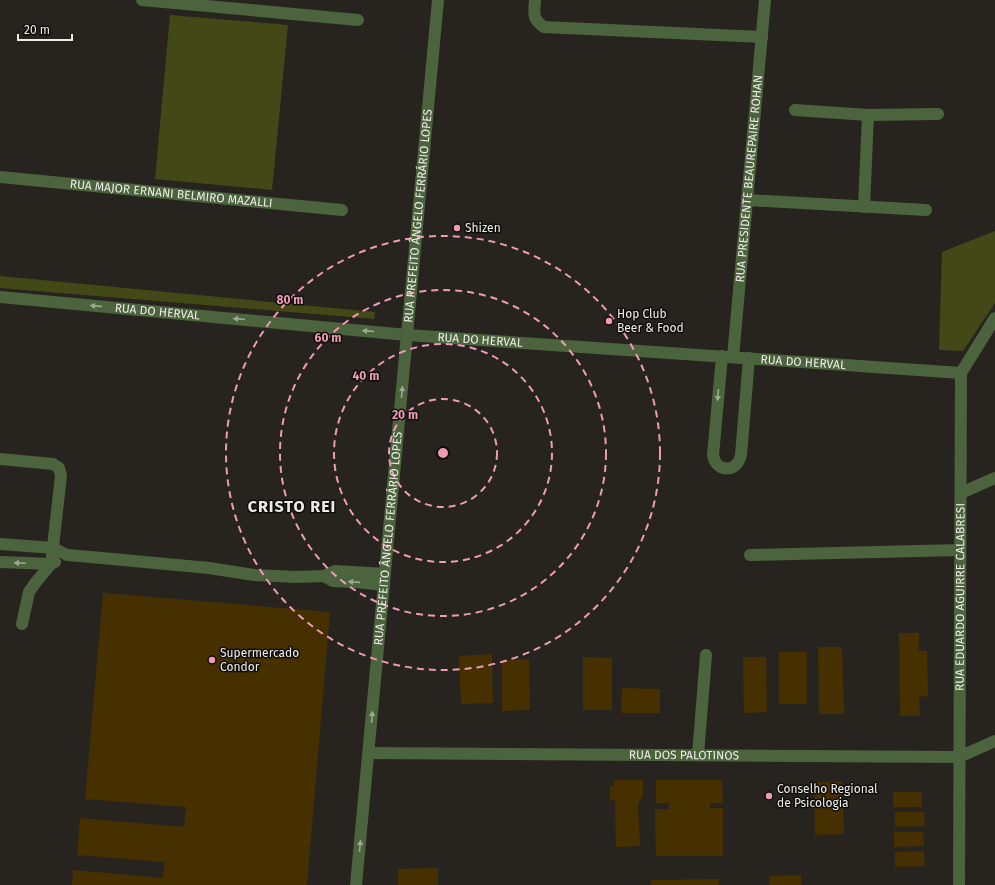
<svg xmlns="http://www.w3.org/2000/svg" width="995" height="885" font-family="'Fira Sans',sans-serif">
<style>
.green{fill:#424917}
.building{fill:#473000}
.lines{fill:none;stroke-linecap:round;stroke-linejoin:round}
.minor{stroke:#4c643d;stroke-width:12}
.oneway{fill:#9da892}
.ring{fill:none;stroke:#ef9ab7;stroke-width:2;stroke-dasharray:7 5}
.poi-dot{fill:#ef9ab7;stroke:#0f0e0b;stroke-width:1.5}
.labels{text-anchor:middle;stroke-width:3;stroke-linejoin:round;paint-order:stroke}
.street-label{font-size:12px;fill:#eeece8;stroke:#0f0e0b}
.poi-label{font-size:12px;fill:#eeece8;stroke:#0f0e0b;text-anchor:start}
.district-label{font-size:16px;font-weight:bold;letter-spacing:1px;fill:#eeece8;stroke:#0f0e0b}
.centre{fill:#ef9ab7;stroke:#0f0e0b;stroke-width:2}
.ring-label{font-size:12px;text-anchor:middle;font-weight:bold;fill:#ef9ab7;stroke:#0f0e0b;stroke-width:3;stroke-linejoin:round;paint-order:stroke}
</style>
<rect width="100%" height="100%" fill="#27241f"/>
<path class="green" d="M170,15L288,25L272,190L155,179Z
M995,231V303L963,351L939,350L942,252Z
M0,276L375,312L374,319L0,288Z"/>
<path class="building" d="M103,593L330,612L307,885H72L73,870L163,878L165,862L77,855L80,818L184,827L186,807L85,799Z
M899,633H919V651H927L928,696L919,697L920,716H900Z
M818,647H842L844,714H819Z
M779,652H807V704H779Z
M492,654L493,703L461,704L459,656Z
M583,657L612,658V710H583Z
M743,657H766L767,712L744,713Z
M529,659L530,710L502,711V660Z
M622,688L660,689V713H621Z
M614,780H643V797L638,803L640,846L616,847L615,800L610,801V786H614Z
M656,780H722L723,803H710V808H723V856H656L655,809H669V803H656Z
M814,782H842L844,834L815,835Z
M893,792H922V807H893Z
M895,812H924L925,826L895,827Z
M894,832H923L924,846L894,847Z
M924,851L925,866L895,867V852Z
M438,868V885H398V869Z
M801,875V885H769V876Z
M719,879V885H651V880Z"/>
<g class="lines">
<g class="minor">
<path d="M142,0L358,20"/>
<path d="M535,0C534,13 532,19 544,27L762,37"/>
<path d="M795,110L868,115L864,207"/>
<path d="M868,115L938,114"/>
<path id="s1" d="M0,177L342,210"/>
<path d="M747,200L926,210"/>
<path id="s2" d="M0,297L407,335L961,373"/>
<path d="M722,356L713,455C716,473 737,473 741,455L749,358"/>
<path id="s3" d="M733,357L765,0"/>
<path d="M0,459L53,464L59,468L61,476L51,564L36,582L29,592L22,624"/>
<path d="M961,493L995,478"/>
<path d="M0,544L53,548L67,555L91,557L209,568L254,575L295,577L324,576L335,571L385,574"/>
<path d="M750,555L960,550"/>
<path d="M0,562L51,564L55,562"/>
<path d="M324,576L333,581L356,582L384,585"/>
<path id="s4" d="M369,753L959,757L995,741"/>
<path d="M698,755L706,655"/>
<path id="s5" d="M356,885L438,0"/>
<path id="s6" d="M959,885L961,373L995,318"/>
</g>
</g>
<defs><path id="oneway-solid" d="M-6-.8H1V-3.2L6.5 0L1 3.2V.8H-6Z"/></defs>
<g class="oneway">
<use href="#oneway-solid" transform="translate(96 306) rotate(-175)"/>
<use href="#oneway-solid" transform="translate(239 319) rotate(-175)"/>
<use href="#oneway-solid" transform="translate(368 331) rotate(-175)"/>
<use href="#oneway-solid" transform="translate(402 392) rotate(-85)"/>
<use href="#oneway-solid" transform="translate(718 395) rotate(95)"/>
<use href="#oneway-solid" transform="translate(20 563) rotate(-178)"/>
<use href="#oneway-solid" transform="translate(354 582) rotate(-176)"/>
<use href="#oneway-solid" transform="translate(372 717) rotate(-85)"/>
<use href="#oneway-solid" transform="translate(360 846) rotate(-85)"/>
</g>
<g class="ring">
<circle cx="443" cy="453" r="54"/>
<circle cx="443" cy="453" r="109"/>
<circle cx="443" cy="453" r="163"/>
<circle cx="443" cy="453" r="217"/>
</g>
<g class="poi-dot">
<circle cx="457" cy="228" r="4"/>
<circle cx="609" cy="321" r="4"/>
<circle cx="212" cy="660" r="4"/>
<circle cx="769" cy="796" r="4"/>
</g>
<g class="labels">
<g class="street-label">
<text dy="4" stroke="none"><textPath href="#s3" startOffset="179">RUA PRESIDENTE BEAUREPAIRE ROHAN</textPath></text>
<text dy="4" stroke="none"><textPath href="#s1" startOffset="172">RUA MAJOR ERNANI BELMIRO MAZALLI</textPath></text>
<text dy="4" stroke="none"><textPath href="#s5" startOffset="672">RUA PREFEITO ÂNGELO FERRÁRIO LOPES</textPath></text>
<text dy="4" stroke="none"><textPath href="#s2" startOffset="158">RUA DO HERVAL</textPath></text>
<text dy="4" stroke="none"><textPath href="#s2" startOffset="482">RUA DO HERVAL</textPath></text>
<text dy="4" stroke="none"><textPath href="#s2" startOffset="806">RUA DO HERVAL</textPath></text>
<text dy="4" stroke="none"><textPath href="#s5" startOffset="348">RUA PREFEITO ÂNGELO FERRÁRIO LOPES</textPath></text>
<text dy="4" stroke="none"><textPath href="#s6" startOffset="288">RUA EDUARDO AGUIRRE CALABRESI</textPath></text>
<text dy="4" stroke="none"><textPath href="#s4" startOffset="315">RUA DOS PALOTINOS</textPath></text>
</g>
<g class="poi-label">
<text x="465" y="232">Shizen</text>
<text x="617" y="318">Hop Club<tspan x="617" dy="14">Beer &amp; Food</tspan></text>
<text x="220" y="657">Supermercado<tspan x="220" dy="14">Condor</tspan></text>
<text x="777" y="793">Conselho Regional<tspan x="777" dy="14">de Psicologia</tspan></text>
</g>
<g class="district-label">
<text x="292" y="512">CRISTO REI</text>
</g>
</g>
<circle cx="443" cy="453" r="6" class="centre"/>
<g class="ring-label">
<text x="290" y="304">80 m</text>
<text x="328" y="342">60 m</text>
<text x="366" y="380">40 m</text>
<text x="405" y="419">20 m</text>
</g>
<path d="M18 34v6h54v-6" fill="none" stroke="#eeece8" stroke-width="2"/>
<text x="24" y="34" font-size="12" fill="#eeece8" stroke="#0f0e0b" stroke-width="3" paint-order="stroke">20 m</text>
</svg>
